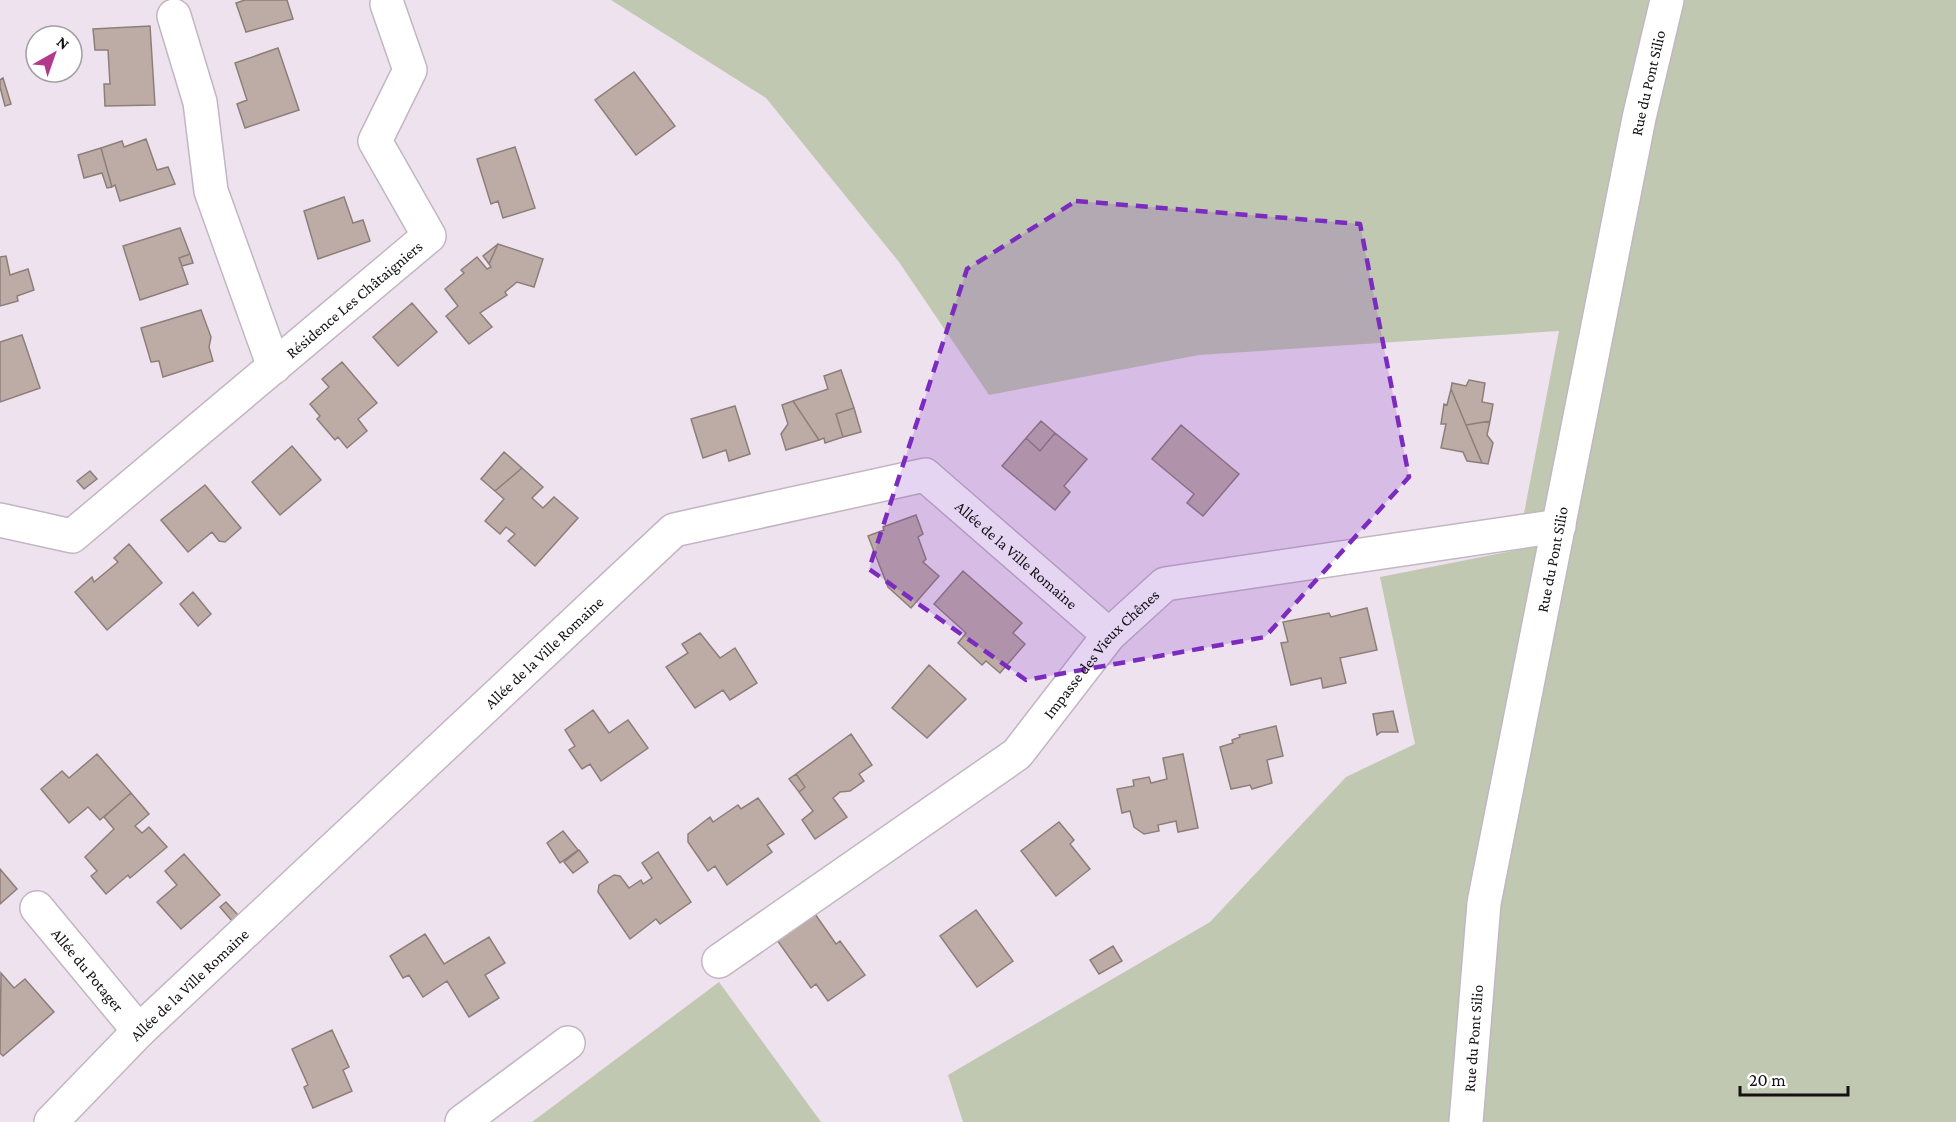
<svg xmlns="http://www.w3.org/2000/svg" width="1956" height="1122" font-family="'Crimson Pro',serif">
<style>
.green{fill:#c1c8b1}
.building{fill:#bdaca6;stroke:#8e7e79;stroke-width:1.5}
.lines{fill:none;stroke-linecap:round;stroke-linejoin:round}
.minor-casing{stroke:#c2b6c3;stroke-width:36}
.minor{stroke:#fff;stroke-width:33}
.marked{fill:#7b2cbf;fill-opacity:0.2;stroke:#7b2cbf;stroke-width:4.5;stroke-dasharray:12 8;stroke-linejoin:round}
.labels{text-anchor:middle;stroke-width:4.5;stroke-linejoin:round;paint-order:stroke}
.street-label{font-size:16px;fill:#141014;stroke:#fff}
</style>
<rect width="100%" height="100%" fill="#eee2ef"/>
<path class="green" d="M611,0H1956V1122H963L948,1075L1210,922L1346,777L1415,744L1380,577L1517,550L1559,331L1199,355L989,395L899,262L766,98Z
M719,982L821,1122H532Z"/>
<path class="building" d="M245,0H287L293,19L246,32L236,3Z
M150,26L155,105L105,106L104,84H110L108,50H95L93,29Z
M278,48L299,110L245,128L237,104L247,100L235,63Z
M634,72L675,126L636,155L595,100Z
M3,78L11,104L5,106L0,87V80Z
M146,139L157,170L168,167L175,184L120,201L115,185L112,187L101,148L122,141L124,147Z
M515,147L535,208L503,218L498,201L491,204L477,159Z
M101,148L112,187L107,188L102,173L84,178L78,155Z
M344,197L353,223L363,220L370,241L318,259L304,211Z
M180,228L190,254L179,258L188,284L140,300L123,246Z
M498,244L543,259L534,287L517,282L505,292L507,295L480,313L492,327L469,344L446,316L458,306L445,289L464,273L461,270L477,257L487,269L491,267L489,264Z
M498,244L489,264L483,256Z
M190,254L193,263L182,266L179,258Z
M6,256L10,275L28,269L34,290L17,296L18,301L0,306V257Z
M412,303L437,332L398,366L373,337Z
M201,310L211,337L209,347L213,361L163,377L159,361L151,362L141,328Z
M22,335L40,388L0,402V342Z
M342,362L377,403L358,419L367,431L347,448L338,437L335,440L317,419L320,416L310,404L329,387L322,379Z
M841,370L854,408L836,414L843,437L825,443L824,438L819,440L793,401L828,389L824,376Z
M1469,380L1485,383L1482,402L1493,404L1490,421L1466,425L1451,389L1452,383L1466,386Z
M1451,389L1466,425L1482,463L1467,461L1463,452L1441,448L1446,424H1441L1444,404L1447,405Z
M793,401L819,440L786,450L781,434L788,424L782,405Z
M735,406L750,454L729,461L726,450L703,458L691,419Z
M854,408L861,432L843,437L836,414Z
M1041,421L1055,433L1040,451L1026,438Z
M1490,421L1487,435L1493,443L1488,464L1482,463L1466,425Z
M1181,425L1239,474L1203,516L1187,503L1194,494L1152,459Z
M1055,433L1087,459L1064,486L1070,492L1055,510L1002,466L1026,438L1040,451Z
M292,446L321,480L280,515L252,482Z
M504,452L522,468L495,491L481,479Z
M522,468L543,487L532,498L543,508L554,497L578,518L535,566L508,541L515,534L506,527L500,534L485,521L504,499L495,491Z
M90,471L97,479L84,489L77,481Z
M205,485L241,528L225,542L219,541L212,532L188,552L161,520Z
M916,515L923,534L918,537L926,559L923,562L939,576L911,608L888,587L868,536L884,530L883,527Z
M129,544L162,583L107,630L75,592L92,577L94,582L118,562L114,558Z
M963,571L1022,623L1013,633L1025,644L1000,673L986,661L982,665L958,643L966,633L934,604Z
M193,592L211,614L198,626L180,604Z
M1367,608L1377,650L1340,658L1346,683L1323,688L1321,678L1291,685L1281,643L1288,642L1283,622L1329,613L1331,617Z
M700,633L720,658L735,648L757,683L730,700L723,690L695,708L666,667L688,653L682,644Z
M929,665L966,699L927,738L892,708Z
M593,710L609,733L628,720L648,748L601,781L590,764L582,769L569,750L575,746L565,730Z
M1393,711L1398,732H1381L1377,735L1373,714Z
M1276,726L1283,756L1267,760L1272,783L1252,789L1250,785L1231,789L1220,747L1233,743L1232,740L1240,737L1239,735Z
M851,734L872,765L859,774L864,781L850,791L840,792L833,798L847,817L815,839L802,820L813,811L799,792L805,787L796,774Z
M97,754L131,793L100,820L88,807L69,823L41,789L62,771L69,778Z
M1183,754L1198,828L1178,832L1176,821L1158,825L1159,831L1144,834L1134,827L1130,811L1122,813L1117,789L1134,786L1133,780L1149,777L1151,783L1167,779L1163,758Z
M796,774L805,787L799,792L789,779Z
M131,793L149,814L135,826L142,833L149,827L167,847L130,878L128,875L106,894L91,876L97,871L85,857L114,829L104,817Z
M758,798L784,834L767,845L772,852L727,885L715,866L708,871L688,842V834L710,817L713,822L738,805L741,809Z
M1059,822L1074,840L1070,844L1090,869L1056,896L1021,851Z
M563,831L578,850L560,863L547,843Z
M579,850L588,862L573,873L564,862Z
M658,852L691,902L660,924L656,919L630,939L598,892L599,885L614,875L620,876L629,888L641,880L643,884L652,878L642,863Z
M184,854L220,895L181,929L157,902L177,885L165,871Z
M0,869L17,889L0,904Z
M226,902L238,915L232,921L220,907Z
M976,910L1013,961L977,987L940,936Z
M815,914L836,944L840,941L865,975L828,1001L816,984L811,988L777,940Z
M425,934L444,964L489,937L505,963L485,975L499,998L469,1017L447,981L423,997L409,975L403,978L390,956Z
M1113,946L1122,961L1099,974L1090,960Z
M1,973L14,988L25,979L54,1012L3,1056L0,1053Z
M332,1030L349,1067L343,1070L352,1091L313,1108L304,1087L308,1085L292,1049Z"/>
<g class="lines">
<g class="minor-casing">
<g id="minor">
<path d="M174,16L200,102L211,191L274,367"/>
<path id="s1" d="M0,520L72,536L429,236L375,141L410,70L387,4"/>
<path id="s2" d="M37,908L139,1031"/>
<path id="s3" d="M719,961L1017,754L1109,635L1165,584L1559,526"/>
<path id="s4" d="M51,1122L139,1031L674,530L925,475L1109,635"/>
<path d="M462,1122L568,1043"/>
<path id="s5" d="M1466,1122L1484,903L1639,118L1667,0"/>
</g>
</g>
<use href="#minor" class="minor"/>
</g>
<path class="marked" d="M1076,201L1360,224L1409,477L1265,637L1026,680L869,569L967,269Z"/>
<g class="labels">
<g class="street-label">
<text dy="6" stroke="none"><textPath href="#s5" startOffset="1056">Rue du Pont Silio</textPath></text>
<text dy="6" stroke="none"><textPath href="#s1" startOffset="442">Résidence Les Châtaigniers</textPath></text>
<text dy="6" stroke="none"><textPath href="#s4" startOffset="1238">Allée de la Ville Romaine</textPath></text>
<text dy="6" stroke="none"><textPath href="#s5" startOffset="570">Rue du Pont Silio</textPath></text>
<text dy="6" stroke="none"><textPath href="#s4" startOffset="681">Allée de la Ville Romaine</textPath></text>
<text dy="6" stroke="none"><textPath href="#s3" startOffset="494">Impasse des Vieux Chênes</textPath></text>
<text dy="6" stroke="none"><textPath href="#s2" startOffset="80">Allée du Potager</textPath></text>
<text dy="6" stroke="none"><textPath href="#s4" startOffset="195">Allée de la Ville Romaine</textPath></text>
<text dy="6" stroke="none"><textPath href="#s5" startOffset="84">Rue du Pont Silio</textPath></text>
</g>
</g>
<g transform="translate(54 54) rotate(40)"><circle r="28" fill="#ffffff" stroke="#a19fa1" stroke-width="1.5"/>
<path d="M0-4.5L10 22L0 15L-10 22Z" fill="#b4398c"/>
<text y="-9" font-size="16" font-weight="bold" text-anchor="middle" fill="#141014">N</text>
</g>
<path d="M1740 1086v9h108v-9" fill="none" stroke="#141014" stroke-width="3"/>
<text x="1749" y="1086" font-size="18" fill="#141014" stroke="#ffffff" stroke-width="4.5" paint-order="stroke">20 m</text>
</svg>
